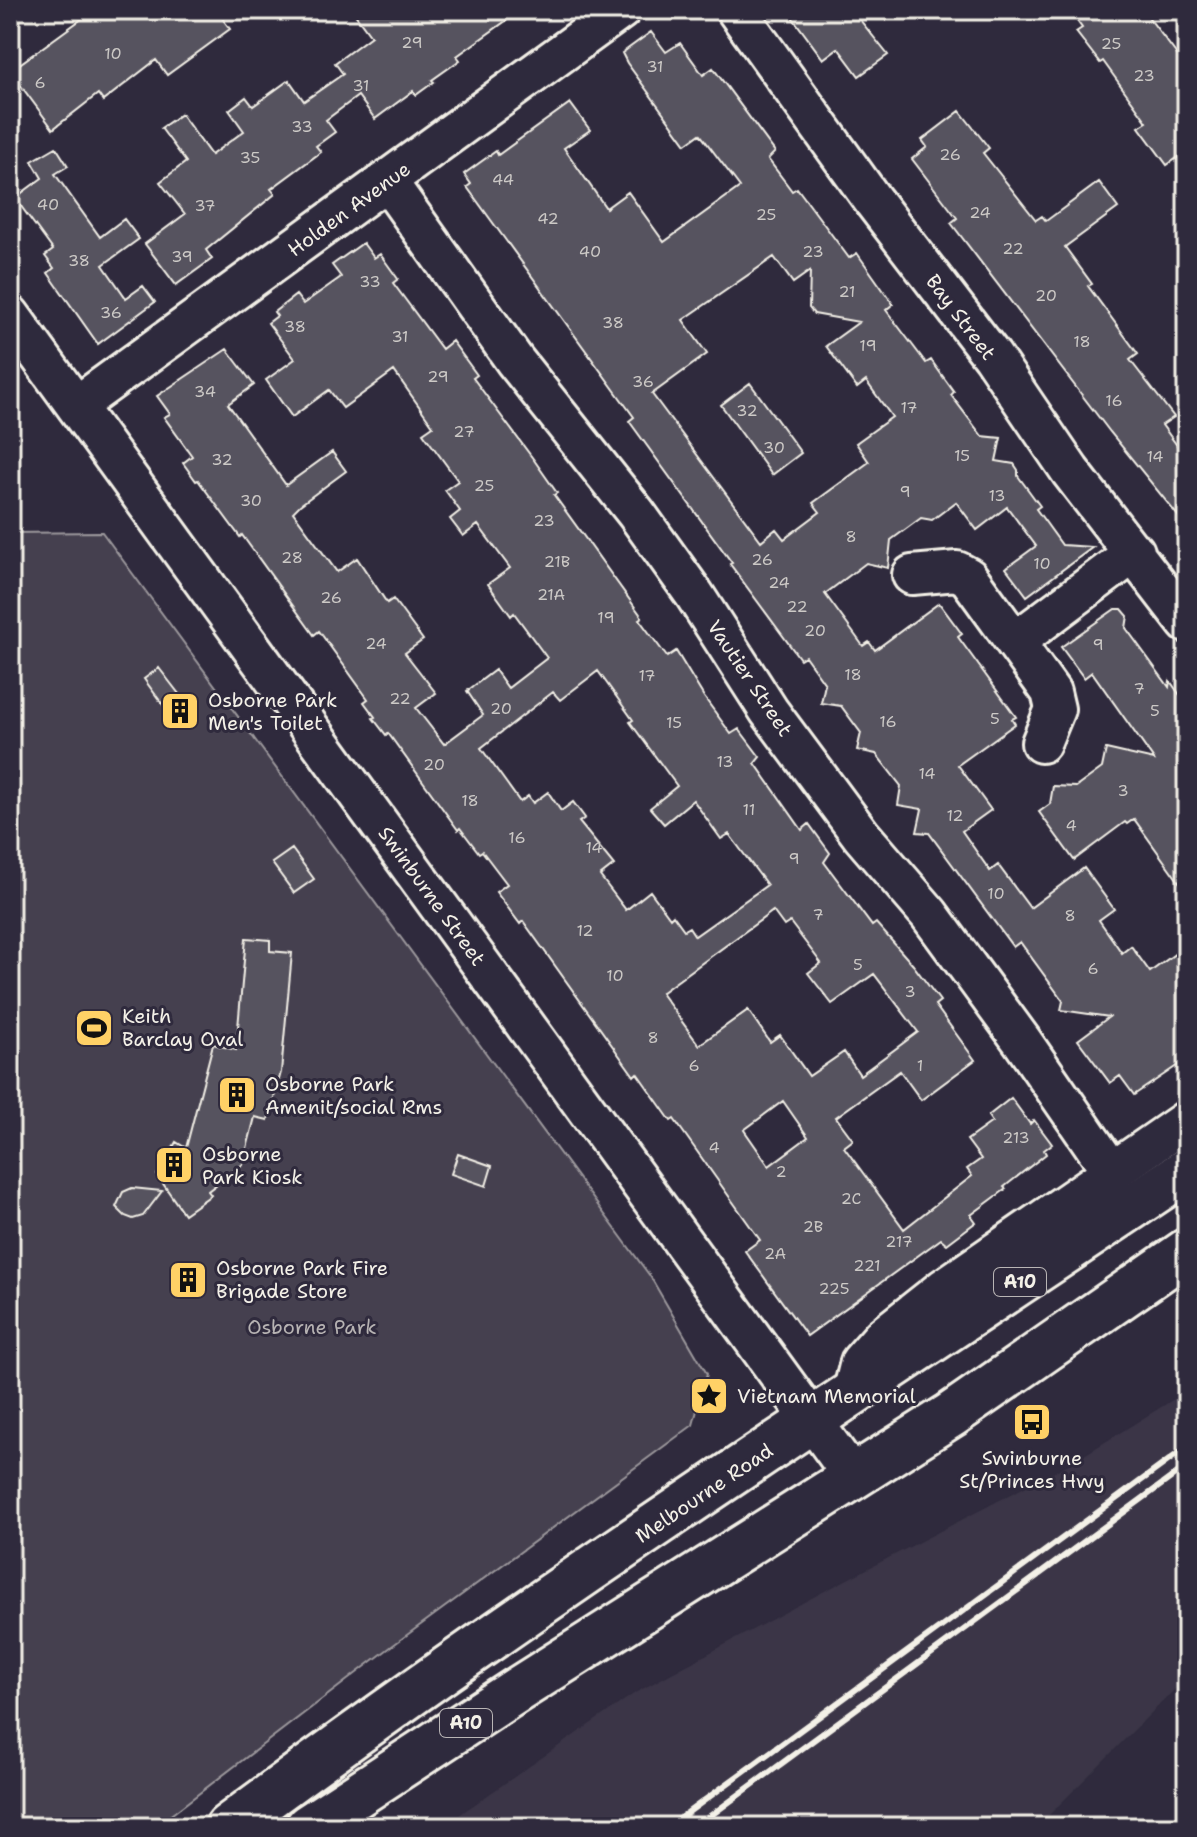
<svg xmlns="http://www.w3.org/2000/svg" width="1197" height="1837" font-family="'Shantell Sans',sans-serif">
<style>
.built{fill:#3b3647}
.green{fill:#454050;stroke:#9c989c;stroke-width:2}
.building{fill:#56525f;stroke:#f4f1e8;stroke-width:2;fill-rule:evenodd}
.lines{fill:none;stroke-linecap:round;stroke-linejoin:round}
.minor-casing{stroke:#f4f1e8;stroke-width:44}
.highway-casing{stroke:#f4f1e8;stroke-width:50}
.minor{stroke:#2f2a3d;stroke-width:38}
.highway{stroke:#2f2a3d;stroke-width:44}
.rail{stroke:#f4f1e8;stroke-width:6}
.labels{text-anchor:middle;stroke-width:6;stroke-linejoin:round;paint-order:stroke}
.number-label{font-size:16px;fill:#ccc9c6}
.shield{fill:#2f2a3d;stroke:#b9b5b5;stroke-width:2}
.shield-label{font-size:18px;font-weight:bold;fill:#f4f1e8}
.street-label{font-size:20px;fill:#f4f1e8;stroke:#2f2a3d}
.poi-label{font-size:20px;fill:#f4f1e8;stroke:#2f2a3d;text-anchor:start}
.park-label{font-size:20px;fill:#b7b3b3;stroke:#2f2a3d}
</style>
<rect width="100%" height="100%" fill="#2f2a3d"/>
<filter id="ink" filterUnits="userSpaceOnUse"><feTurbulence type="fractalNoise" baseFrequency=".0125" numOctaves="2"/><feDisplacementMap in="SourceGraphic" scale="16" xChannelSelector="R" yChannelSelector="G"/><feConvolveMatrix kernelMatrix="1 2 1 2 8 2 1 2 1" color-interpolation-filters="sRGB"/></filter>
<g filter="url(#ink)">
<path class="built" d="M1187,1391V1677L1037,1827H442L635,1693L823,1592L1075,1461Z"/>
<path class="green" d="M102,532L650,1276L707,1374L693,1425L396,1643L155,1827H10V533Z"/>
<path class="building" d="M94,10H216L230,29L167,75L156,60L103,101L98,94L53,129L10,71Z
M352,10H521L457,56L460,60L432,80L434,82L416,95L413,91L375,119L358,96L326,120L335,132L316,146L321,152L271,189L275,194L206,250L212,259L176,285L145,244L185,214L160,182L186,162L161,128L181,114L211,155L244,131L229,110L246,97L253,106L289,80L304,101L343,74L335,63L371,36Z
M787,10H852L888,55L859,76L838,48L823,59Z
M1069,10H1143L1187,68V151L1167,165L1139,127L1147,122L1103,61L1100,63L1076,32L1082,28Z
M651,32L666,52L680,43L703,75L713,68L775,152L768,159L792,191L797,188L849,258L857,253L893,304L886,310L926,363L931,360L954,392L951,395L982,436L1001,438L996,461L1014,464L1018,470V476L1040,506L1036,509L1062,545L1093,547L1027,596L1006,568L1036,546L1007,507L977,530L956,502L932,520L921,518L891,540L888,568L866,563L825,594L863,646L869,642L875,650L939,603L962,634L958,637L1016,717L1012,719L1015,724L958,765L991,810L962,831L990,871L998,865L1030,908L1084,868L1114,909L1099,920L1122,953L1131,946L1150,972L1187,945V1059L1134,1095L1120,1076L1110,1083L1078,1040L1109,1017L1061,1010L1063,1001L1020,942L1013,947L929,833L917,832L922,809L898,805L901,786L876,754L857,750L861,733L841,706L821,703L825,684L805,656L800,659L730,564L732,563L629,421L634,417L467,187L471,184L464,174L496,151L498,155L570,103L590,130L564,148L606,208L628,192L664,242L740,187L700,134L686,144L627,63L622,53ZM774,257L793,283L810,271L809,308L814,314L859,322L826,346L857,388L866,381L892,417L856,443L869,462L813,503L820,512L784,539L776,529L761,541L652,394L707,354L683,320Z
M960,111L989,148L983,153L1036,220L1042,216L1046,221L1099,182L1118,208L1065,247L1092,284L1088,286L1138,354L1130,360L1174,417L1162,425L1187,459V527L1110,432L951,223L957,218L912,159L927,147L922,140Z
M56,147L68,166L55,174L100,237L124,219L139,239L103,265L126,298L143,286L155,302L98,344L48,273L54,268L45,256L53,250L15,198L42,178L32,161Z
M363,243L374,258L380,254L398,279L393,283L442,349L452,341L477,375L473,378L534,460L557,493L554,495L642,617L639,619L667,657L676,651L704,697L731,734L739,729L760,757L755,763L802,830L809,824L830,853L824,862L872,926L876,923L913,965L940,1001L935,1005L975,1060L921,1100L900,1071L836,1117L853,1140L844,1147L904,1229L972,1176L967,1169L981,1159L967,1140L992,1122L988,1116L1011,1098L1030,1124L1034,1120L1052,1144L1044,1150L1046,1154L1004,1187L1006,1189L971,1215L976,1222L947,1244L941,1239L807,1336L745,1251L760,1240L674,1119L671,1121L637,1073L634,1076L523,921L520,924L496,892L507,884L482,851L479,853L460,828L458,830L388,733L386,735L373,718L375,717L364,702L368,699L319,631L314,635L242,535L240,537L198,480L196,481L183,463L192,456L164,417L170,414L157,396L227,349L254,385L228,404L286,485L332,452L346,471L300,505L293,512L337,572L357,558L387,603L393,599L423,640L405,653L436,693L416,708L444,744L483,715L467,691L495,670L508,688L547,658L514,613L511,616L488,584L510,568L478,525L463,536L450,519L460,511L445,490L458,481L423,433L433,426L394,371L343,408L329,390L292,417L266,380L295,359L268,323L277,316L274,312L296,295L303,304L341,277L332,265ZM598,671L633,720L630,722L677,786L650,808L664,824L693,800L721,839L729,834L767,885L695,936L689,927L684,930L673,915L670,918L650,891L626,910L600,876L614,865L579,822L585,818L573,802L561,811L548,792L533,803L528,796L520,802L481,748L553,692L560,700ZM773,911L784,926L790,922L821,963L808,973L832,1004L874,974L918,1032L860,1075L844,1052L809,1076L780,1035L770,1042L748,1010L699,1045L661,993ZM783,1101L808,1137L769,1166L744,1130Z
M750,383L801,453L772,475L721,405Z
M1115,609H1122L1128,616L1126,628L1169,687L1170,681L1187,705V893L1134,819L1127,824L1125,822L1074,860L1039,812L1050,804L1053,786L1076,787L1102,768L1106,749L1154,760L1092,672L1084,678L1061,647Z
M159,668L196,716L180,728L144,679Z
M292,849L314,879L294,893L272,863Z
M246,938L270,940V951L292,953L281,1072L268,1120L255,1117L243,1164L208,1191L211,1195L184,1214L157,1175L176,1142L186,1148L213,1044L236,1050Z
M458,1154L492,1166L486,1186L451,1174Z
M132,1188L162,1191L143,1216L133,1219L125,1216L116,1207L123,1192Z"/>
<g class="lines">
<g class="minor-casing">
<path id="minor" d="M736,10L874,202L992,356L1070,471L1187,623
M387,181L515,361L636,513L694,594L769,711L861,835L929,914L1022,1041L1113,1173
M10,315L854,1478
M76,406L621,10
M912,575L957,571L968,577L1051,692L1055,709L1041,743
M1016,641L1135,552
M852,1394L860,1362L882,1337L944,1288L1187,1120"/>
</g>
<g class="highway-casing">
<path id="highway" d="M228,1827C539,1595 866,1386 1187,1170
M308,1827L517,1690L951,1415L1187,1251"/>
</g>
<use href="#minor" class="minor"/>
<use href="#highway" class="highway"/>
<path class="rail" d="M668,1827L1187,1447
M695,1827L1187,1466"/>
</g>
</g>
<defs>
<g id="building-square" transform="scale(2)"><rect x="-9" y="-9" width="18" height="18" rx="4" fill="#ffd166" stroke="#2f2a3d"/><path d="M-4-6H4V6H1V3H-1V6H-4ZM-2.5-4.3h1.7v1.8h-1.7ZM.8-4.3h1.7v1.8H.8ZM-2.5-1h1.7V.8h-1.7ZM.8-1h1.7V.8H.8Z" fill="#111"/></g>
<g id="stadium-square" transform="scale(2)"><rect x="-9" y="-9" width="18" height="18" rx="4" fill="#ffd166" stroke="#2f2a3d"/><path d="M0-5a6.5 5 0 1 0 0 10a6.5 5 0 1 0 0-10ZM-3.5-1.8h7v3.6h-7Z" fill="#111"/></g>
<g id="sight-square" transform="scale(2)"><rect x="-9" y="-9" width="18" height="18" rx="4" fill="#ffd166" stroke="#2f2a3d"/><path d="M0-6L1.8-2.2L6-1.7L2.9 1.2L3.7 5.4L0 3.3L-3.7 5.4L-2.9 1.2L-6-1.7L-1.8-2.2Z" fill="#111"/></g>
<g id="bus-square" transform="scale(2)"><rect x="-9" y="-9" width="18" height="18" rx="4" fill="#ffd166" stroke="#2f2a3d"/><path d="M-5-6H5V4H4V6H2V4H-2V6H-4V4H-5ZM-3.5-4V0h7V-4ZM-3.5 1.2v1.5H-2V1.2ZM2 1.2v1.5H3.5V1.2Z" fill="#111"/></g>
</defs>
<g fill-rule="evenodd">
<use href="#building-square" x="180" y="711"/>
<use href="#stadium-square" x="94" y="1028"/>
<use href="#building-square" x="237" y="1095"/>
<use href="#building-square" x="174" y="1165"/>
<use href="#building-square" x="188" y="1280"/>
<use href="#sight-square" x="709" y="1396"/>
<use href="#bus-square" x="1032" y="1422"/>
</g>
<g class="labels">
<g class="number-label">
<text x="412" y="48">29</text>
<text x="1111" y="49">25</text>
<text x="113" y="59">10</text>
<text x="655" y="72">31</text>
<text x="1144" y="81">23</text>
<text x="40" y="88">6</text>
<text x="361" y="91">31</text>
<text x="302" y="132">33</text>
<text x="950" y="160">26</text>
<text x="250" y="163">35</text>
<text x="503" y="185">44</text>
<text x="48" y="210">40</text>
<text x="205" y="211">37</text>
<text x="980" y="218">24</text>
<text x="766" y="220">25</text>
<text x="548" y="224">42</text>
<text x="1013" y="254">22</text>
<text x="590" y="257">40</text>
<text x="813" y="257">23</text>
<text x="182" y="262">39</text>
<text x="79" y="266">38</text>
<text x="370" y="287">33</text>
<text x="847" y="297">21</text>
<text x="1046" y="301">20</text>
<text x="111" y="318">36</text>
<text x="613" y="328">38</text>
<text x="295" y="332">38</text>
<text x="400" y="342">31</text>
<text x="1082" y="347">18</text>
<text x="868" y="351">19</text>
<text x="438" y="382">29</text>
<text x="643" y="387">36</text>
<text x="205" y="397">34</text>
<text x="1114" y="406">16</text>
<text x="909" y="413">17</text>
<text x="747" y="416">32</text>
<text x="464" y="437">27</text>
<text x="774" y="453">30</text>
<text x="962" y="461">15</text>
<text x="1155" y="462">14</text>
<text x="222" y="465">32</text>
<text x="484" y="491">25</text>
<text x="905" y="497">9</text>
<text x="997" y="501">13</text>
<text x="251" y="506">30</text>
<text x="544" y="526">23</text>
<text x="851" y="542">8</text>
<text x="292" y="563">28</text>
<text x="762" y="565">26</text>
<text x="557" y="567">21B</text>
<text x="1042" y="569">10</text>
<text x="779" y="588">24</text>
<text x="551" y="600">21A</text>
<text x="331" y="603">26</text>
<text x="797" y="612">22</text>
<text x="606" y="623">19</text>
<text x="815" y="636">20</text>
<text x="376" y="649">24</text>
<text x="1098" y="650">9</text>
<text x="853" y="680">18</text>
<text x="647" y="681">17</text>
<text x="1139" y="694">7</text>
<text x="400" y="704">22</text>
<text x="501" y="714">20</text>
<text x="1155" y="716">5</text>
<text x="995" y="724">5</text>
<text x="888" y="727">16</text>
<text x="674" y="728">15</text>
<text x="725" y="767">13</text>
<text x="434" y="770">20</text>
<text x="927" y="779">14</text>
<text x="1123" y="796">3</text>
<text x="470" y="806">18</text>
<text x="749" y="815">11</text>
<text x="955" y="821">12</text>
<text x="1071" y="831">4</text>
<text x="517" y="843">16</text>
<text x="594" y="853">14</text>
<text x="794" y="864">9</text>
<text x="996" y="899">10</text>
<text x="818" y="920">7</text>
<text x="1070" y="921">8</text>
<text x="585" y="936">12</text>
<text x="858" y="970">5</text>
<text x="1093" y="974">6</text>
<text x="615" y="981">10</text>
<text x="910" y="997">3</text>
<text x="653" y="1043">8</text>
<text x="694" y="1071">6</text>
<text x="920" y="1071">1</text>
<text x="1016" y="1143">213</text>
<text x="714" y="1153">4</text>
<text x="781" y="1177">2</text>
<text x="851" y="1204">2C</text>
<text x="813" y="1232">2B</text>
<text x="899" y="1247">217</text>
<text x="775" y="1259">2A</text>
<text x="867" y="1271">221</text>
<text x="834" y="1294">225</text>
</g>
<g class="shield">
<rect x="994" y="1268" width="52" height="28" rx="6"/>
<rect x="440" y="1709" width="52" height="28" rx="6"/>
</g>
<g class="shield-label">
<text x="1020" y="1288">A10</text>
<text x="466" y="1729">A10</text>
</g>
<g class="street-label">
<text transform="translate(349 209) rotate(-36)" y="7">Holden Avenue</text>
<text transform="translate(961 317) rotate(53)" y="7">Bay Street</text>
<text transform="translate(750 678) rotate(56)" y="7">Vautier Street</text>
<text transform="translate(432 896) rotate(54)" y="7">Swinburne Street</text>
<text transform="translate(704 1493) rotate(-34)" y="7">Melbourne Road</text>
</g>
<g class="poi-label">
<text x="208" y="707">Osborne Park<tspan x="208" dy="23">Men's Toilet</tspan></text>
<text x="122" y="1023">Keith<tspan x="122" dy="23">Barclay Oval</tspan></text>
<text x="265" y="1091">Osborne Park<tspan x="265" dy="23">Amenit/social Rms</tspan></text>
<text x="202" y="1161">Osborne<tspan x="202" dy="23">Park Kiosk</tspan></text>
<text x="216" y="1275">Osborne Park Fire<tspan x="216" dy="23">Brigade Store</tspan></text>
<text x="737" y="1403">Vietnam Memorial</text>
<text x="1032" y="1465" text-anchor="middle">Swinburne<tspan x="1032" dy="23">St/Princes Hwy</tspan></text>
</g>
<g class="park-label">
<text x="312" y="1334">Osborne Park</text>
</g>
</g>
<rect width="1197" height="1837" fill="none" stroke="#2f2a3d" stroke-width="40"/>
<rect x="20" y="20" width="1157" height="1797" fill="none" stroke="#f4f1e8" stroke-width="3" filter="url(#ink)"/>
</svg>
